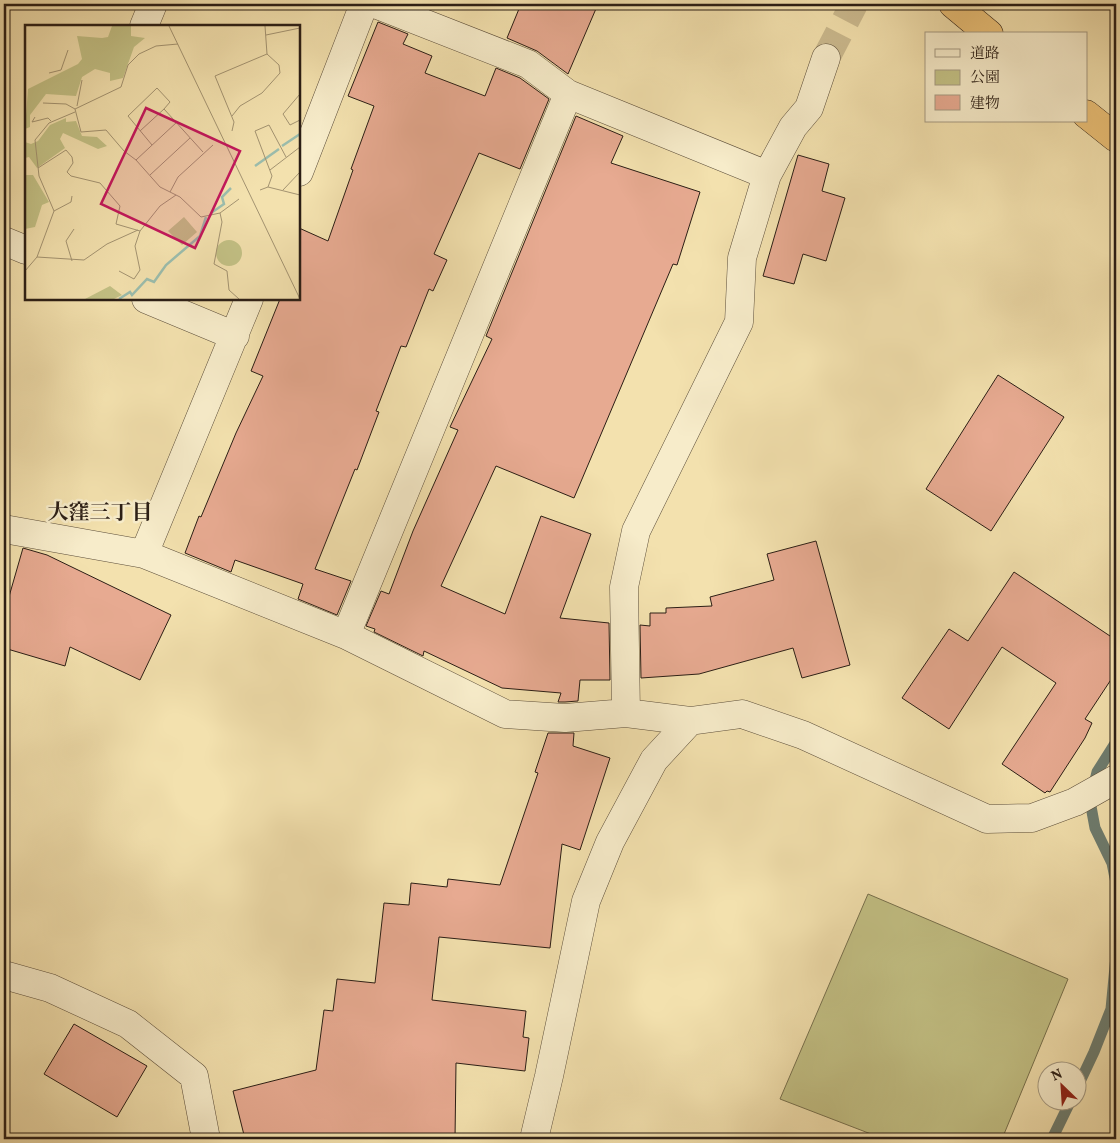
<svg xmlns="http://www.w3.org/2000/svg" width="1120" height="1143" font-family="Vollkorn,'Noto Serif JP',serif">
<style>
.green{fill:#c3c185;stroke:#77704d}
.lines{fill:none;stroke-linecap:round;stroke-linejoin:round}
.stream{stroke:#6e7d70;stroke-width:11}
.building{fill:#e7aa91;stroke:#2b1e15}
.minor-tunnel{stroke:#cbba8f;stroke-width:28;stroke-dasharray:28 14;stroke-linecap:butt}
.minor-casing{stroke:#5d4f3b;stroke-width:29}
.highway-casing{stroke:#2b1e15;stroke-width:29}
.minor{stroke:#f7ecca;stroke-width:28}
.highway{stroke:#eac077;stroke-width:28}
.labels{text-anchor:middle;stroke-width:5;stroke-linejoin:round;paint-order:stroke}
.neighbourhood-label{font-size:21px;font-weight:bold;fill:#2b1e15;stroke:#f7ecca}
.inset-river{fill:none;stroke:#9bbdad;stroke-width:2.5}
.inset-road{fill:none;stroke:#a39371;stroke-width:1}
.view{fill:#c2185b;fill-opacity:0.15;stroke:#c2185b;stroke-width:2.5}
.inset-edge{fill:none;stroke:#2b1e15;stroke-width:2.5}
</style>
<rect width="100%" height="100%" fill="#f3e1ae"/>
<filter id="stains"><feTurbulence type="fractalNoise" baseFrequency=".004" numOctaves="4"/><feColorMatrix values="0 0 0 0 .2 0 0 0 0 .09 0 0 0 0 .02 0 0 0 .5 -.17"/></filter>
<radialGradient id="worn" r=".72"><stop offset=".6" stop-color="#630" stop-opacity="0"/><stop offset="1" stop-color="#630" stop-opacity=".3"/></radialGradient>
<path class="green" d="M868,894L1068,979L1002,1139H884L780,1099Z"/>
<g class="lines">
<path class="stream" d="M1116,742L1097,772L1090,801L1095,828L1112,863L1116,883
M1078,1086L1094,1052L1111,1009L1116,956
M1052,1139L1071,1100"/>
</g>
<path class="building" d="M521,4H598L568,74L537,51L507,38Z
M378,22L408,34L403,44L432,56L425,73L485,96L496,68L520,78L549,99L520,169L479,153L434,254L447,260L433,291L429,289L406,347L401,346L376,411L379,412L357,470L355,469L315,569L351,581L337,615L298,599L303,584L235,560L231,572L185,553L199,516L201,517L236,433L263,376L251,371L280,299H299V228L328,241L353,170L351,169L374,106L348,96Z
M576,116L623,136L611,163L700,192L677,265L673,264L574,498L496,466L441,586L505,614L541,516L591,534L560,618L609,623L610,680H580L578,701L565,702H558L561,693L502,688L424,651L423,656L374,632L375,629L366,626L381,591L389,594L413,531L458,430L450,427L492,339L486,336Z
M798,155L829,164L822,191L845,198L826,261L803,254L794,284L763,276Z
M998,375L1064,417L991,531L926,489Z
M816,541L850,665L802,678L793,648L699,674L641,678L640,625L650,626V613H666V608L712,606L710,597L774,580L767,554Z
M23,548L47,555L171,615L140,680L70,647L65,666L4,648V614Z
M1014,572L1116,640V672L1085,719L1092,723L1085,738L1050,792L1047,791L1045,793L1002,764L1056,683L1002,647L949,729L902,698L949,629L968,641Z
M548,733H574L573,746L610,758L580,850L562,844L550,948L439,937L432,1000L526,1011L523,1037L529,1038L525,1071L456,1063L455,1139H245L233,1091L316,1070L324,1010L333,1011L337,979L375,983L384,903L409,905L411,883L447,887L448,879L500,885L538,773L535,772Z
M74,1024L147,1066L117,1117L44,1074Z"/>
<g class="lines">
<path class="minor-tunnel" d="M826,58L854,4"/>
<g class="minor-casing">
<path id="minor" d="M375,4L528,64L568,94L767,175
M144,26L153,4
M299,172L364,4
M4,241L26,250
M146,299L235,336
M249,299L144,554L346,635L505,714L565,718L626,713L690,721L742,714L803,735L987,819L1032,818L1075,802L1116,779
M4,529L144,554
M346,635L568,94
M626,713L624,587L636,531L739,322L742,258L767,175L793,127L809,108L826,58
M4,975L50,988L128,1024L194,1076L206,1139
M534,1139L549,1076L586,901L610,842L654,760L690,721"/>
</g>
<g class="highway-casing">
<path id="highway" d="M953,4L989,34
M1086,114L1116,138"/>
</g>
<use href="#minor" class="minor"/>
<use href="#highway" class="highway"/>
</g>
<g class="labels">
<g class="neighbourhood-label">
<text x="100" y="519">大窪三丁目</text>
</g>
</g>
<g transform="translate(25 25)">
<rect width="275" height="275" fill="#f3e1ae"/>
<path d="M87,1H106V11L120,13L109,22L98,53L85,56V48L70,44L57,52L51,71L21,69L5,90V102L0,104L3,64L53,39L57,34L52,11L77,13L83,12ZM41,93V97L51,96L57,111L72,112L82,121L73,124L38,108L35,114L40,123L12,143L4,132L0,133V117L6,119L13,116L25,100ZM0,150H8L24,177L17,180L10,202L0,204ZM159,192L172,207L157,220L143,206ZM191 228a13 13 0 1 1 26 0a13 13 0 1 1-26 0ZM85,261L97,270L89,274H60Z" fill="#c3c185"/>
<path class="inset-river" d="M257,121L275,109M230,141L254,124M186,188L199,179L197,172L206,163M94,274L105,267L107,270L122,254L129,257L141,240L175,211L181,192"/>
<path class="inset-road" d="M144,1L275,274M241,10L275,3M24,48L36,45L43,25M275,69L258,89L265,100L275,95M18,78L41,79L50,84M52,81L57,55M207,91L215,81L237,68L255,48L254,40L242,29L240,1M10,92L7,97L23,93L26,96M152,97L111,135L135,162L155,172L176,192L195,188L214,174M115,106L139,84L178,127M207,106L209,97L190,51L242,29M127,120L103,91L132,63L145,77L139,84M111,135L99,126L81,105L56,107L50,84L96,62L103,40L114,29L131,21L153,19M13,143L41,125L47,132L48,138L42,147L46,151L75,158L95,181L91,199L115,206M245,145L275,122M125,150L165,113M243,162L275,170M235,165L243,162L247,151L230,106L244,100L261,132M258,165L275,147M145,167L153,152L188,120M29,186L46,177L47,171M195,188L197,197L189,239L202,246L204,265L214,274M12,232L59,235L82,219L113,205M47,236L41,216L49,204M0,246L12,232L29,186L14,151L10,115L24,98L50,87M94,246L109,254L115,245L110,221L115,206L135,181L151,170"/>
<path class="view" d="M121,83L215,126L170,223L76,179Z"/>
<rect width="275" height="275" class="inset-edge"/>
</g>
<rect width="1120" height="1143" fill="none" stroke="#f3e1ae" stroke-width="20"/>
<rect x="5" y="5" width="1110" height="1133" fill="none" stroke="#2b1e15" stroke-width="2.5"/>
<rect x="10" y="10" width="1100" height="1123" fill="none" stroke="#2b1e15"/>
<rect x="925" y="32" width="162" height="90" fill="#f7ecca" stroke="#a59a82"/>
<rect x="935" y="49" width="25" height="8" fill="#f7ecca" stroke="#a59a82"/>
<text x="970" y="58" font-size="15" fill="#2b1e15">道路</text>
<rect x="935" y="70" width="25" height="15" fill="#c3c185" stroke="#a59a82"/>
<text x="970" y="82" font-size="15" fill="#2b1e15">公園</text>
<rect x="935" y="95" width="25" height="15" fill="#e7aa91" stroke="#a59a82"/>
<text x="970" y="108" font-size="15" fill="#2b1e15">建物</text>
<g transform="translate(1062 1086) rotate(335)"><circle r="24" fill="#f7ecca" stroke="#a59a82"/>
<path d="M0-4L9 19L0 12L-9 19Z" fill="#8f2418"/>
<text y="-8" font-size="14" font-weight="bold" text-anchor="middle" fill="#2b1e15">N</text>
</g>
<rect width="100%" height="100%" filter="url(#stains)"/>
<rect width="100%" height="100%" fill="url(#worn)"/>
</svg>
